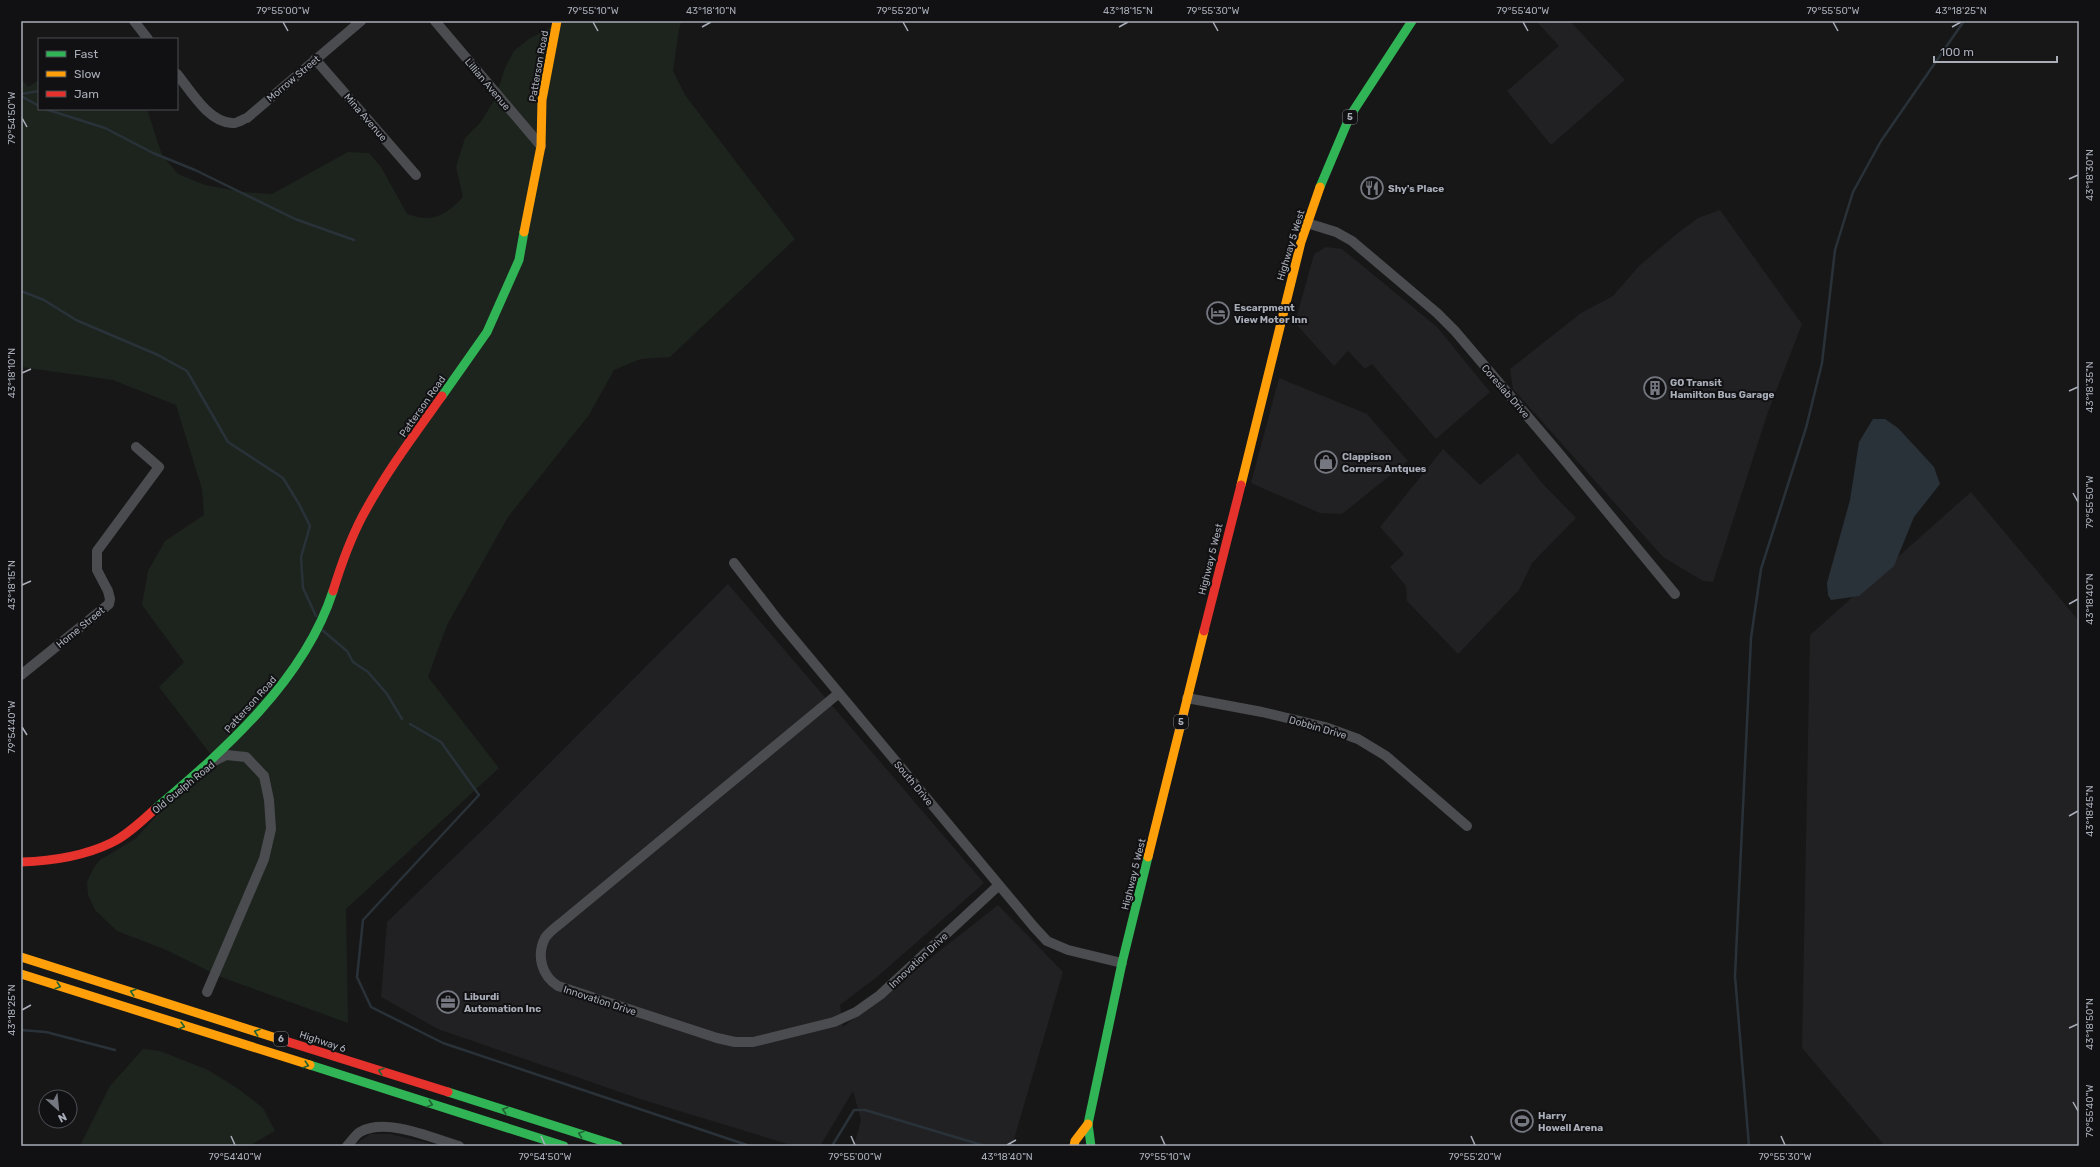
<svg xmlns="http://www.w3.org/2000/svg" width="2100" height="1167" font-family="Rubik,sans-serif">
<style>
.built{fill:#212123}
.green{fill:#1d241e}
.water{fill:#2a3239}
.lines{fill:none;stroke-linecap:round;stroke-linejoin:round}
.stream{stroke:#2a3239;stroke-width:2.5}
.street{stroke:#4b4c50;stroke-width:10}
.fast{stroke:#30b455;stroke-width:9}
.slow{stroke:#ff9f0a;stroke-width:9}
.jam{stroke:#e5322d;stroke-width:9}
.oneway{stroke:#206234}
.ticks{fill:none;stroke:#a8adb8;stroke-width:1.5}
.labels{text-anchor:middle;stroke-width:4;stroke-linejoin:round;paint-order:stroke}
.shield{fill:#111113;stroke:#7b7e86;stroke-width:1}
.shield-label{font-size:9px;font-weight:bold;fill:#a8adb8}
.street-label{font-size:10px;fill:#a8adb8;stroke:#111113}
.poi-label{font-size:10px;font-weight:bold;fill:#a8adb8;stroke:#111113;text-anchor:start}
.neatline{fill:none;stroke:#a8adb8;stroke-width:1.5}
.ticks-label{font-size:10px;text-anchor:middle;fill:#a8adb8}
</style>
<rect width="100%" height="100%" fill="#171717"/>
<path class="built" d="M1536,21H1570L1625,80L1551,145L1507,91L1559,46Z
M1720,210L1802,324L1768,412L1713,582L1703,581L1663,557L1513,389L1510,369L1581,313L1613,296L1639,266L1679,232L1698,218Z
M1326,247L1342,249L1437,327L1490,392L1436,439L1372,364L1365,369L1348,351L1334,366L1295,323L1314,254Z
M1279,378L1367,414L1408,461L1342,514L1320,513L1251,483Z
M1443,449L1480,485L1518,453L1542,483L1576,518L1532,563L1519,590L1458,654L1407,601L1406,586L1390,567L1404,554L1380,527Z
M1971,492L2079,621V1146H1885L1802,1048L1810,635Z
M728,584L984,883L877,977L840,1005L843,1027L998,905L1063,972L1012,1146H854L861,1120L853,1091L820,1146H794L640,1099L438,1029L381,997L387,922L495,818Z
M370,1134H390L440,1146H353Z"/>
<path class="green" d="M562,21H682L679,29L673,71L685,95L795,239L670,357L641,359L614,370L589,415L508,517L447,625L428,677L499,768L346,909L348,1023L221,977L164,949L117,931L95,910L88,895L87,882L94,867L100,860L135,839L212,756L159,687L184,662L142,605L148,571L165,541L204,515L202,489L176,405L113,380L21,367V78L28,87L39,80V109H147L162,155L178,174L205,185L243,192L272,194L348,152L369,153L381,167L407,214C433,223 445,216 463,197L456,167L465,138L480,123L495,99L505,68L514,51L529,39Z
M143,1049L160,1051L208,1070L237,1088L263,1108L275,1131L249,1146H80L110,1086Z"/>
<path class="water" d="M1873,419H1885L1898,428L1934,467L1940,484L1914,517L1894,566L1859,596L1831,600L1828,595L1827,583L1850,500L1859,442Z"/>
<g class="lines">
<path class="stream" d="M21,94L39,91
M21,96L39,106
M45,109L105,128L153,153L195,170L295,219L354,240
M21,291L44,300L76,320L158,355L187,371L228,442L283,478L299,504L310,526L301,557L303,588L316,616
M322,630L347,651L353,662L368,672L387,694L402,719
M410,724L441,742L479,795L363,920L357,977L371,1007L443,1043L750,1146
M21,1030L46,1032L115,1050
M832,1146L854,1110H865L985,1146
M1749,1146L1735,976L1751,638L1761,569L1806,428L1822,363L1835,250L1853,192L1881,141L1964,21"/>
<path class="street" d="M134,21L148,39
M435,21L541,146
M315,59L416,175
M177,74C191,91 208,122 232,123C236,124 243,119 247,118L361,21
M1307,223L1336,232L1352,241L1437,313L1455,331L1557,451L1675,594
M734,563L778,620L1034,927L1047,941L1068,950L1122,963
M21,675L109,604L110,599L108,591L97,570V551L159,467L136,447
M839,693L561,923C556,927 548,933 545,938C536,956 542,976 558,986L717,1038L735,1042H753L834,1022L856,1012L880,995L906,971L999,885
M1187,698L1262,712L1325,727L1358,739L1386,756L1467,826
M207,992L264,859L271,829L269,800L264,776L246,757L226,755L214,761
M347,1146C351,1142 355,1135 360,1132C386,1117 432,1138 459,1146"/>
<path class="fast" d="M1320,187L1350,116L1412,21
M442,396L487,332L519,260L524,232
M155,809C224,750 304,681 333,591
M310,1065L564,1146
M448,1092L618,1146
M1091,1146L1088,1124L1122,963L1148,857"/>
<path class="slow" d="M524,232L541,146L542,100L557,21
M1241,485L1301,242L1320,187
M1148,857L1204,631
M21,957L279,1039
M21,974L310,1065
M1074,1146L1075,1141L1088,1124"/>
<path class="jam" d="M333,591C341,565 350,540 362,517C385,474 414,435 442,396
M1204,631L1241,485
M21,862C52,861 82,857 111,843C126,836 142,821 155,809
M279,1039L448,1092"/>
</g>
<defs><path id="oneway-chevron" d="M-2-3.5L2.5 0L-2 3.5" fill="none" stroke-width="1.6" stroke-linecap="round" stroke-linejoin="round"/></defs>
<g class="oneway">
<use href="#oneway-chevron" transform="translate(58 986) rotate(18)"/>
<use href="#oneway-chevron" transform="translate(133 992) rotate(-162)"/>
<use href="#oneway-chevron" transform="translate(182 1026) rotate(17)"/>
<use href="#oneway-chevron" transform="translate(257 1032) rotate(-162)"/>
<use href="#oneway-chevron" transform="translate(306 1065) rotate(18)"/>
<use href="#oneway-chevron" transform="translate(381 1071) rotate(-162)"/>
<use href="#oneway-chevron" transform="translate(430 1104) rotate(18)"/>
<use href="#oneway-chevron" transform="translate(505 1110) rotate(-163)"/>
<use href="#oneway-chevron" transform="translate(581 1134) rotate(-162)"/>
</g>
<path class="ticks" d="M283,22L288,31M593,22L598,31M903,22L908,31M1213,22L1218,31M1523,22L1528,31M1833,22L1838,31M702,27L711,22M1119,27L1128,22M1952,27L1961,22M22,118L27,127M2069,179L2078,175M22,373L31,369M2069,391L2078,387M2073,493L2078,502M22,585L31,581M2069,604L2078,599M22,727L27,735M2069,816L2078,811M22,1010L31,1005M2069,1028L2078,1024M2073,1102L2078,1111M231,1136L235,1145M541,1136L545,1145M851,1136L855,1145M1161,1136L1165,1145M1471,1136L1475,1145M1781,1136L1785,1145M1007,1145L1016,1140"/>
<defs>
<g id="restaurant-ring" transform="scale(1.15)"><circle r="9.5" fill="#111113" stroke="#757880" stroke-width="1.5"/><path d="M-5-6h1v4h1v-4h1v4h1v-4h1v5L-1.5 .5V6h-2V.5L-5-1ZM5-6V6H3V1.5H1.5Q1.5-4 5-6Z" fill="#757880"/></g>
<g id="hotel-ring" transform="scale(1.15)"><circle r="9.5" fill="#111113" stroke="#757880" stroke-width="1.5"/><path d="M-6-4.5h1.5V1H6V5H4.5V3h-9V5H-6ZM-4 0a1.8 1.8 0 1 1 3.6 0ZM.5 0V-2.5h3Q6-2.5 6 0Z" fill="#757880"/></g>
<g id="building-ring" transform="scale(1.15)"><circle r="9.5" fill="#111113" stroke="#757880" stroke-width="1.5"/><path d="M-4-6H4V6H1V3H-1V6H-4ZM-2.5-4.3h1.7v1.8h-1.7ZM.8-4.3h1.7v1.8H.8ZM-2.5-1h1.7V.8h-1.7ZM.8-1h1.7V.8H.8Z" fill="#757880"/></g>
<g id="shop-ring" transform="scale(1.15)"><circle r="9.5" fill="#111113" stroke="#757880" stroke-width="1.5"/><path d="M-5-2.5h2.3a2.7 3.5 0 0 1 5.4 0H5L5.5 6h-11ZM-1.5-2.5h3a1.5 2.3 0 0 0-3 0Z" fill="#757880"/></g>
<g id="office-ring" transform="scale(1.15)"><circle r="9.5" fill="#111113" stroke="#757880" stroke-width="1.5"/><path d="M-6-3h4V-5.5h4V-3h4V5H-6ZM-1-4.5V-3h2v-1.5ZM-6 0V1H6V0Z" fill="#757880"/></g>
<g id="stadium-ring" transform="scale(1.15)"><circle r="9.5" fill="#111113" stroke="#757880" stroke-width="1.5"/><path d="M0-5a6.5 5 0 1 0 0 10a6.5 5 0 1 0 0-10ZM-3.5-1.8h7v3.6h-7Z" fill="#757880"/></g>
</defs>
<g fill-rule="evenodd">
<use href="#restaurant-ring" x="1372" y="188"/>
<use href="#hotel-ring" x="1218" y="313"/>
<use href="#building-ring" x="1655" y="388"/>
<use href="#shop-ring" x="1326" y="462"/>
<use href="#office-ring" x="448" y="1002"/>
<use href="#stadium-ring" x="1522" y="1121"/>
</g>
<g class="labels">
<g class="shield">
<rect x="1343" y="110" width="14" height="14" rx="3"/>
<rect x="1174" y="715" width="14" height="14" rx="3"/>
<rect x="274" y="1032" width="14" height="14" rx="3"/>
</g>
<g class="shield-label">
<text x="1350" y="120">5</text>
<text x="1181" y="725">5</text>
<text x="281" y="1042">6</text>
</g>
<g class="street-label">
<text transform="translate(538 66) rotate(-80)" y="4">Patterson Road</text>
<text transform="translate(293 78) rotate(-40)" y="4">Morrow Street</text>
<text transform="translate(488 84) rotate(50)" y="4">Lillian Avenue</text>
<text transform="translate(366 117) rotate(49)" y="4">Mina Avenue</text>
<text transform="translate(1290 245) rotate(-73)" y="4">Highway 5 West</text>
<text transform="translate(1506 391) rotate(49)" y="4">Coreslab Drive</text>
<text transform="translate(422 406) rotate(-55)" y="4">Patterson Road</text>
<text transform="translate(1210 559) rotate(-76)" y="4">Highway 5 West</text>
<text transform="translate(80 627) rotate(-39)" y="4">Home Street</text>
<text transform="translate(250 704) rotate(-48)" y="4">Patterson Road</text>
<text transform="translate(1318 727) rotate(16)" y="4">Dobbin Drive</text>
<text transform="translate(914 783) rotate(50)" y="4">South Drive</text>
<text transform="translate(183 787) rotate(-39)" y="4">Old Guelph Road</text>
<text transform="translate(1133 874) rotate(-76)" y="4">Highway 5 West</text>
<text transform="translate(918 960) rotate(-43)" y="4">Innovation Drive</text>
<text transform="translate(600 1000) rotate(18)" y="4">Innovation Drive</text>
<text transform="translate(323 1041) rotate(18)" y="4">Highway 6</text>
</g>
<g class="poi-label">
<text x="1388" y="192">Shy's Place</text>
<text x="1234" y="311">Escarpment<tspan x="1234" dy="12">View Motor Inn</tspan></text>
<text x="1670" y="386">GO Transit<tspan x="1670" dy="12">Hamilton Bus Garage</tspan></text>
<text x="1342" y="460">Clappison<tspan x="1342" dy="12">Corners Antques</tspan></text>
<text x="464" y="1000">Liburdi<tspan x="464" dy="12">Automation Inc</tspan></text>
<text x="1538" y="1119">Harry<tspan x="1538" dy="12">Howell Arena</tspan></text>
</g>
</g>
<rect width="2100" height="1167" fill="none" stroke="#111113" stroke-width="44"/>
<rect x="38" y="38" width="140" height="72" fill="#111113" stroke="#4d4f55"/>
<rect x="46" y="51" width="20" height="6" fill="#30b455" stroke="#4d4f55"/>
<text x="74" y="58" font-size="12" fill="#a8adb8">Fast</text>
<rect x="46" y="71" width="20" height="6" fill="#ff9f0a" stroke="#4d4f55"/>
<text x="74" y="78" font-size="12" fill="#a8adb8">Slow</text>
<rect x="46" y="91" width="20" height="6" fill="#e5322d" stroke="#4d4f55"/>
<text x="74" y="98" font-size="12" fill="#a8adb8">Jam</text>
<g transform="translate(58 1109) rotate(153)"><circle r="19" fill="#111113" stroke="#4d4f55"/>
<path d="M0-3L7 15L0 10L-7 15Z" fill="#757880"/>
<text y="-6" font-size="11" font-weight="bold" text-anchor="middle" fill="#a8adb8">N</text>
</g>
<path d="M1934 56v6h123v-6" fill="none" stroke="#a8adb8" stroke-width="2"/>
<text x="1940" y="56" font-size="12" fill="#a8adb8" stroke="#111113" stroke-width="3" paint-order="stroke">100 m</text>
<rect x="22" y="22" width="2056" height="1123" class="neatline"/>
<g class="ticks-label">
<text x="283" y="14">79°55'00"W</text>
<text x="593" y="14">79°55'10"W</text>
<text x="711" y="14">43°18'10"N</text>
<text x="903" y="14">79°55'20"W</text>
<text x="1128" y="14">43°18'15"N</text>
<text x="1213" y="14">79°55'30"W</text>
<text x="1523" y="14">79°55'40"W</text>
<text x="1833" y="14">79°55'50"W</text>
<text x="1961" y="14">43°18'25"N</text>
<text transform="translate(11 118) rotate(-90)" y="4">79°54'50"W</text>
<text transform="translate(2089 175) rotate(-90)" y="4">43°18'30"N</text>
<text transform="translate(11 373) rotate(-90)" y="4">43°18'10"N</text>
<text transform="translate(2089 387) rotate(-90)" y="4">43°18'35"N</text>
<text transform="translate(2089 502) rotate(-90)" y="4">79°55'50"W</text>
<text transform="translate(11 585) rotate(-90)" y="4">43°18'15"N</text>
<text transform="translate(2089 599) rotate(-90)" y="4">43°18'40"N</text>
<text transform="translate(11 727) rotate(-90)" y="4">79°54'40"W</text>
<text transform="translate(2089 811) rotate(-90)" y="4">43°18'45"N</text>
<text transform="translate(11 1010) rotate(-90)" y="4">43°18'25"N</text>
<text transform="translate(2089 1024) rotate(-90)" y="4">43°18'50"N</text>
<text transform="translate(2089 1111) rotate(-90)" y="4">79°55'40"W</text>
<text x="235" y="1160">79°54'40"W</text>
<text x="545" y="1160">79°54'50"W</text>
<text x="855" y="1160">79°55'00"W</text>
<text x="1007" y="1160">43°18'40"N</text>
<text x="1165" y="1160">79°55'10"W</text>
<text x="1475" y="1160">79°55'20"W</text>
<text x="1785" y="1160">79°55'30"W</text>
</g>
</svg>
